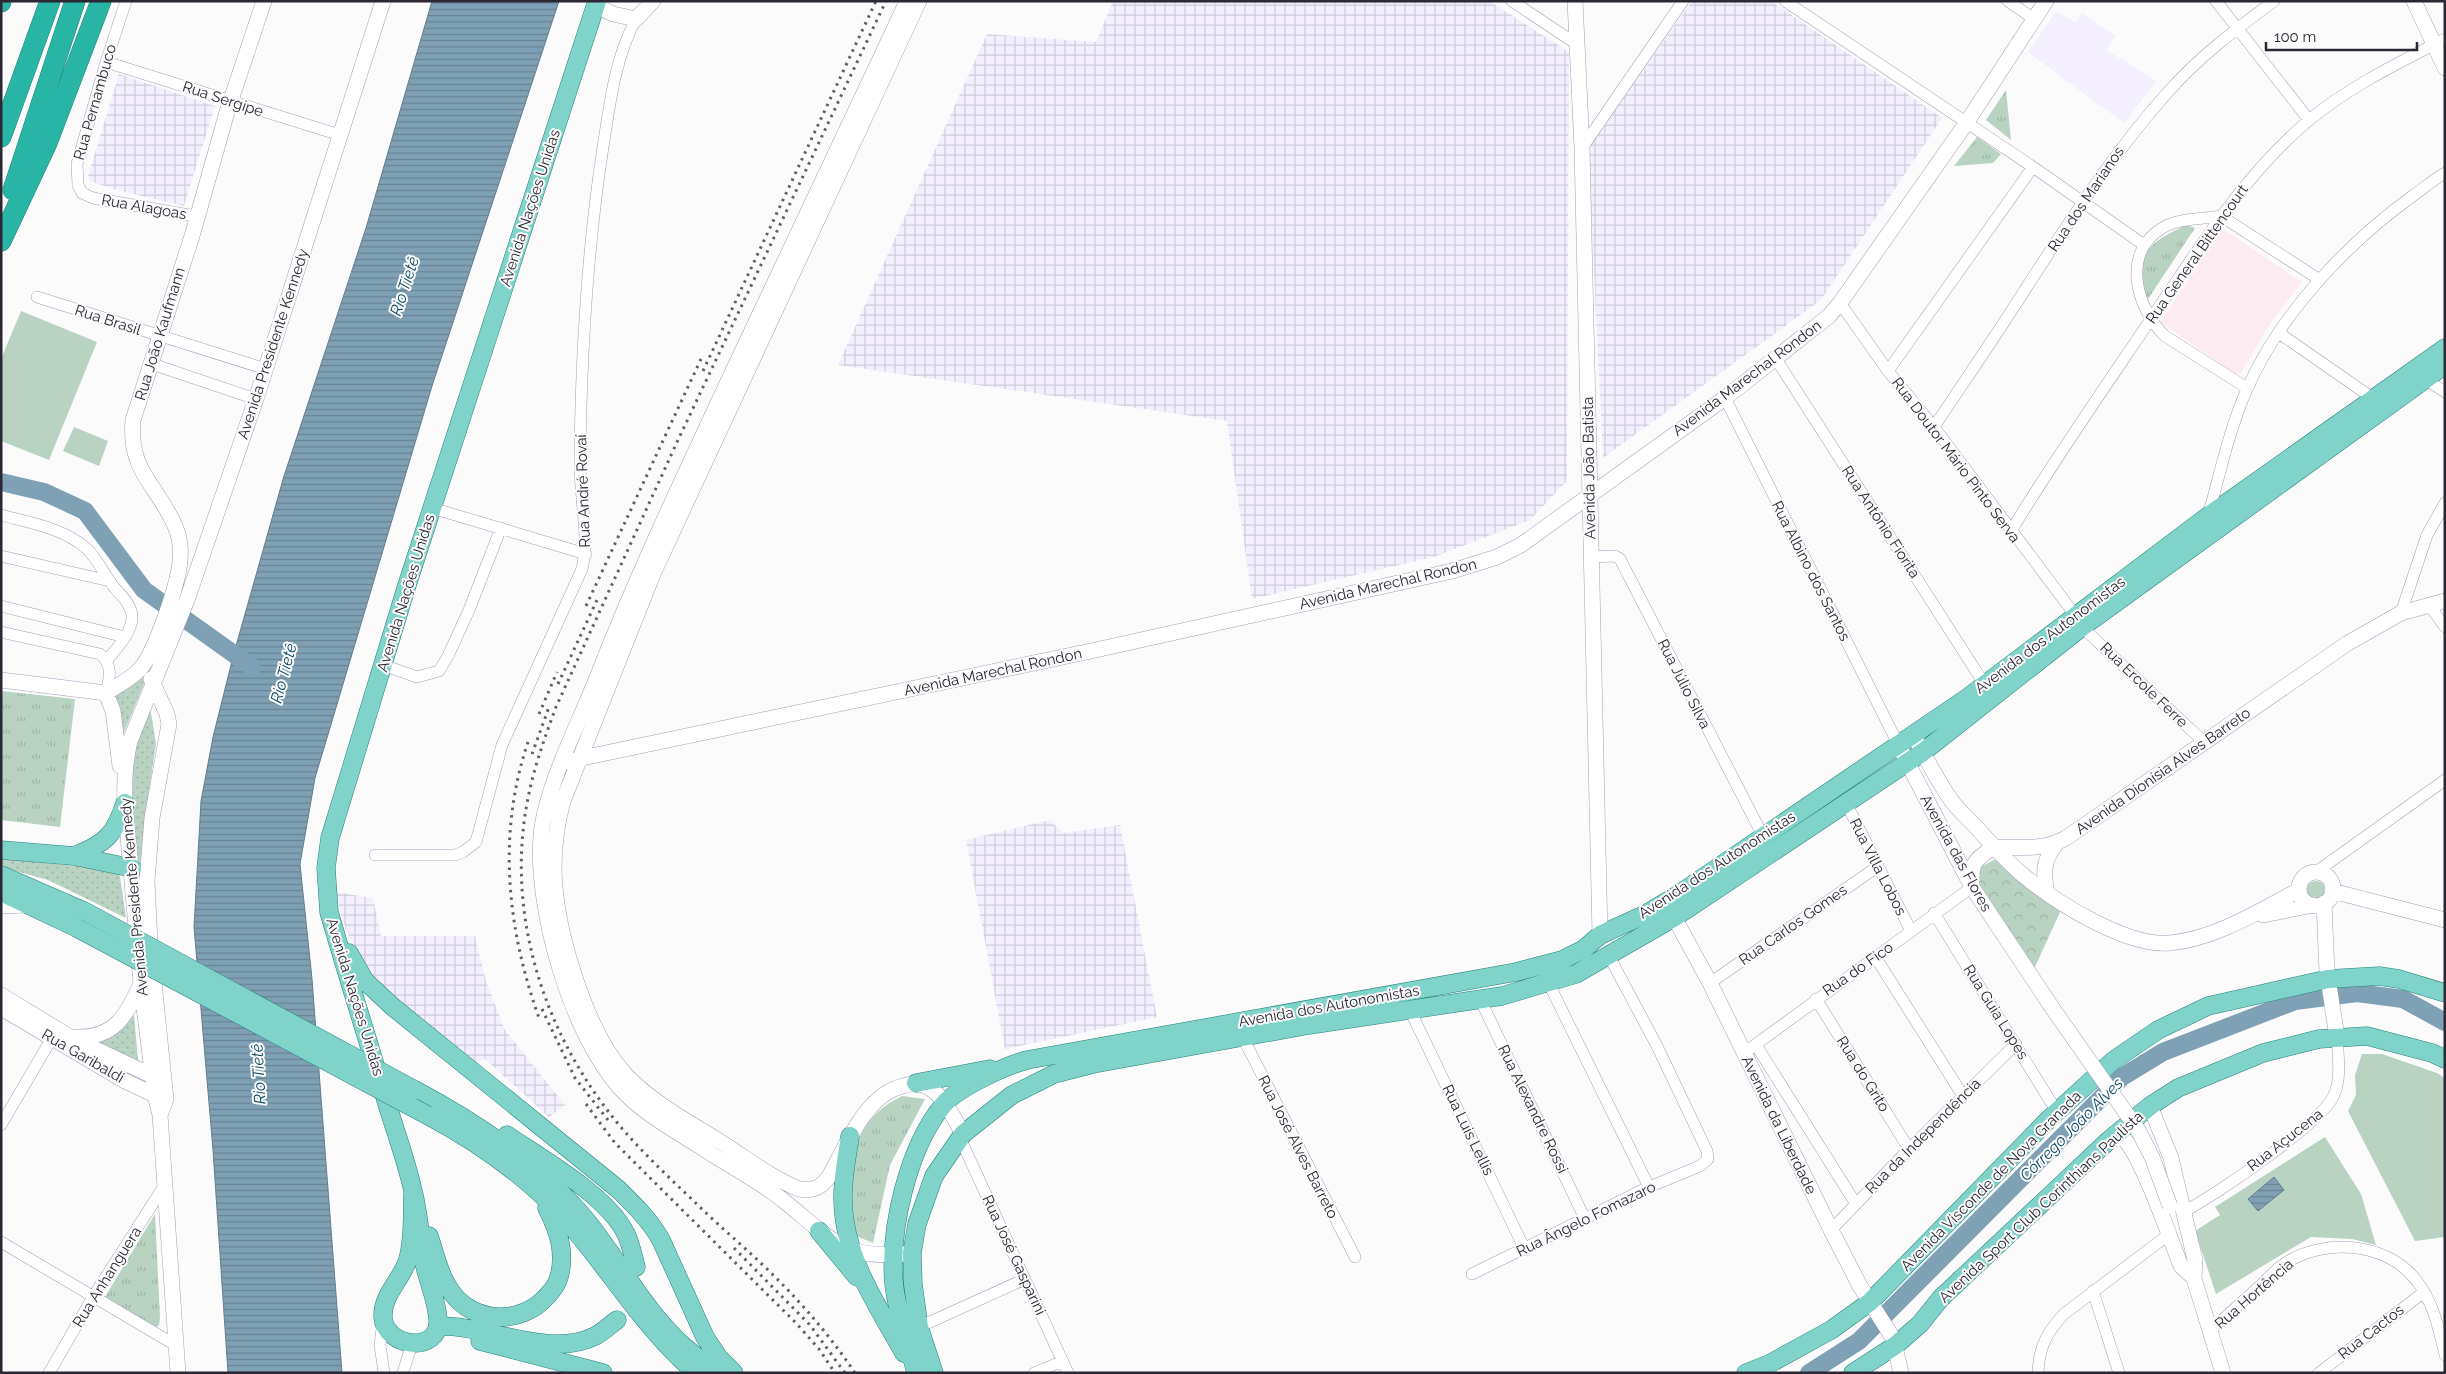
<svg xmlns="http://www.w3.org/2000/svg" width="2446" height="1374" font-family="Raleway,sans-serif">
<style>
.industrial{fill:url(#industrial-grid)}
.education{fill:#fcecf1}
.built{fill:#f3effe}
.grass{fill:url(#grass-dots)}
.forest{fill:url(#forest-crowns)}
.park{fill:url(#park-tufts)}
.garden{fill:#b8d3c2}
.water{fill:url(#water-rules);stroke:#667c8e}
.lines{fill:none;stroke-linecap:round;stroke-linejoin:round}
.river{stroke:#7fa1b5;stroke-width:18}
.street-casing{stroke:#a69dba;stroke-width:12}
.secondary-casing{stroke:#a69dba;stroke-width:16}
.primary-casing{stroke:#2a837d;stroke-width:19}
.highway-casing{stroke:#2a837d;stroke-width:21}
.street{stroke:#fff;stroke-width:11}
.secondary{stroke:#fff;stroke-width:15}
.primary{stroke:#7fd3c9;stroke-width:18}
.highway{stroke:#29b5a5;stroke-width:20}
.rail{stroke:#625f68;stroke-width:3;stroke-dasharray:2.5 5;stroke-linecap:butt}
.secondary-bridge-casing{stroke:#a69dba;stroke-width:16;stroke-linecap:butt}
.primary-bridge-casing{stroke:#2a837d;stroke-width:19;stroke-linecap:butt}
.secondary-bridge{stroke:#fff;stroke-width:15}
.primary-bridge{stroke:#7fd3c9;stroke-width:18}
.labels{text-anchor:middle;stroke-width:4;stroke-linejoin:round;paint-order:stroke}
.street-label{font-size:15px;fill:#2b2733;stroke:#fbfbfb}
.water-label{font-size:16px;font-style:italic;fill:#044765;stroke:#fbfbfb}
</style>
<defs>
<pattern id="industrial-grid" width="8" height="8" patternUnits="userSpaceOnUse" patternTransform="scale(1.25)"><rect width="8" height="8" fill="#f3effe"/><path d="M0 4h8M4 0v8" fill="none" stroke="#d0cdda"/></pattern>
<pattern id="grass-dots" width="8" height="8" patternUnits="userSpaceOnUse" patternTransform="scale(1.25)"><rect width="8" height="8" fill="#b8d3c2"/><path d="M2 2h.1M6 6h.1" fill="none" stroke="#9eb5a7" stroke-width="1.8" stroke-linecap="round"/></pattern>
<pattern id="forest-crowns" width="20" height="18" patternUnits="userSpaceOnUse" patternTransform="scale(1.25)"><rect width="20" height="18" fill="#b8d3c2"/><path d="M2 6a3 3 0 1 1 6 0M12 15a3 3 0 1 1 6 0" fill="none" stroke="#9eb5a7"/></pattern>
<pattern id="park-tufts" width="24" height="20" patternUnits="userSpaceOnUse" patternTransform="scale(1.25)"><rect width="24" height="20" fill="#b8d3c2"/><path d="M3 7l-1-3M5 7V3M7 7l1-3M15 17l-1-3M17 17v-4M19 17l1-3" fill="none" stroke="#9eb5a7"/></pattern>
<pattern id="water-rules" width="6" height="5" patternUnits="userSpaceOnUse" patternTransform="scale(1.25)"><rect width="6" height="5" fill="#7fa1b5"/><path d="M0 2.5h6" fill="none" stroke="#688394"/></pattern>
</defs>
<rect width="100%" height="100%" fill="#fbfbfb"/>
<path class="industrial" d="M1113,1H1489L1569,52L1567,481L1530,520L1434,557L1252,599L1227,421L838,365L987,34L1096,42Z
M1692,1H1771L1942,118L1821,300L1603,458L1588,149Z
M119,74L215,106L184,206L113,189L90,181L88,176Z
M1050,820L1063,833L1120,825L1157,1017L1005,1049L966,840Z
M335,892L373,898L381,936H475L486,981L505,1030L565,1105L549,1117L485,1059L472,1066L368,974L346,930Z"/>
<path class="education" d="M2223,229L2302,282L2268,327L2241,373L2236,374L2160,322Z"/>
<path class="built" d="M2056,12L2076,23L2082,13L2115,36L2107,50L2156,81L2124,123L2028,52Z"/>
<path class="grass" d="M142,676L144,684L122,737L114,692Z
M150,707L156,744L144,823L142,863L135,858L132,799L134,747Z
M1,859L119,870L126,918L48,880L1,867Z
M134,1015L138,1060L135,1062L100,1045V1042L109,1038Z"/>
<path class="forest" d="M1996,859L2060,912L2034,969L1975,883L1980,867Z"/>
<path class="park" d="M2006,90L2011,140L1986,120Z
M1977,137L2001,154L1993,163L1954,166Z
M2186,225L2195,228L2148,299C2145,294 2141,287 2140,281C2135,249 2163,236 2186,225Z
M1,691L75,699L60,827L1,820Z
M902,1096L925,1099L890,1165L873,1243L854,1235C849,1179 842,1125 902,1096Z
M155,1214L160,1317L159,1325L156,1327L105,1297Z"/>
<path class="garden" d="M21,311L97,342L49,460L1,441V359Z
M74,427L108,441L99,466L63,451Z
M2306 891a10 10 0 1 1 20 0a10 10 0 1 1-20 0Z
M2362,1054H2382L2437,1073L2445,1078V1237L2415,1241L2348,1111L2356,1095L2355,1075Z
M2325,1137L2361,1194L2376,1245L2352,1239L2311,1237L2216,1294L2195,1231L2220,1215L2215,1207Z"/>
<path class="water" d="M432,1H559L432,386L315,778L300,864L312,979L342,1373H228L213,1150L194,927L201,801L213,737L234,653L284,476L366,228Z
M2274,1177L2284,1190L2258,1211L2248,1199Z"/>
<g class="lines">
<path class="river" d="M1,482L44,492L85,511L144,590L252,667
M1809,1373L1859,1341L2122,1077L2163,1052L2295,1001L2357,993L2403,999L2445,1022"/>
<g class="street-casing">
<path id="street" d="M126,1L106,62L77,164L78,185L82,193L93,198L195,216
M1512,1L1578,45
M1785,1L2033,167L2144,245
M2008,1L2034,19
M2216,1L2309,120
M106,62L340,135
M1582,148L1683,1
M37,297L266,369
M1840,303L1888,371L1934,427L2075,615
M2279,333L2374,399
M1776,359L1985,685
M152,364L256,399
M1888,371L2033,167
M2425,379L2445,392
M2247,388L2165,336C2135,307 2121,251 2164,227C2180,218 2204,219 2221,216L2320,280
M1725,398L1898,744
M1934,427C1966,379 1999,331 2030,282C2073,216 2115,151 2168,92C2199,57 2236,29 2274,1
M432,508L586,554
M1,515C31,523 63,528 86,548C97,558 104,574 113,586C120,594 133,606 132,618C131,634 117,648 107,660
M2208,516C2220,474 2229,430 2247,389C2280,314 2347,243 2414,195C2424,188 2434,179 2445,173
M2011,531C2056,457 2105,387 2153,316C2200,247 2244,175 2308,121C2347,88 2400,62 2445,39
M1,556L110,581
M1590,557L1615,556L1620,559L1763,836
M2429,605L2445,627
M1,606L125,637
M2401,613L2427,535L2445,503
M2082,627L2205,743
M1,632L100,654C113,665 110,677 106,693
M383,665L417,677L439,671L448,656L469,610L501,528
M1846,803L1911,931
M375,855H455L463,852L476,842L502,745L582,569C590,535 579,496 580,460C581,355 587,251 603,147C610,103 615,58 636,19
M2316,872L2445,780
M1934,913L2057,1112
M1876,958L1963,1096
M1710,983L1877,867
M1549,984L1649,1187
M1480,999L1585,1219
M1816,999L1909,1149
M1410,1010L1525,1250
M1242,1036L1355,1257
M1756,1045L1856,1204
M1744,1053L1972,887
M1,1125L52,1038
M960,1138L1068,1373
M2183,1212C2213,1197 2320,1124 2333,1097C2342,1080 2338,1056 2337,1037
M1831,1230L1909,1149L2016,1044
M1,1242L177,1346
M1472,1274L1649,1187L1700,1166L1708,1159L1707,1151L1657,1046L1609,956
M2093,1291L2119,1373
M383,1321L380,1345L384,1373
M919,1327L1025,1279
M2210,1331C2227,1316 2244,1300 2261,1285C2268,1278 2275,1270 2284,1264C2322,1238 2386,1241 2416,1280C2433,1301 2439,1329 2445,1355
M49,1373L93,1297L166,1183
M403,1373L412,1343
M1034,1373L1063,1361
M2038,1373C2039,1347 2047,1332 2064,1314L2168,1235
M2319,1373L2424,1292"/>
</g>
<g class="secondary-casing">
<path id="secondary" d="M907,1C847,131 785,260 724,390C681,483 637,575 600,670C582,718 545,786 541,836C535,908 571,1034 620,1088C645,1116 682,1134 713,1155C737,1170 762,1183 784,1201C831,1239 845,1262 912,1253
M919,1L653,574L563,801C557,823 554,845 554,869C555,928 585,1030 625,1074C653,1104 693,1124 727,1146C750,1161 774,1179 799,1189C805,1190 812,1190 818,1187C829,1181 834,1167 840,1156C853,1130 872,1093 903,1086C907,1085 913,1083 918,1084C940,1086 953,1117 963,1134
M1575,1L1582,148L1600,935
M2414,1L2445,68
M595,5L613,14L636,19L653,1
M151,679L167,714L169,724L152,818L147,881L150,944L166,1099L160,1115
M1,680L106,693C117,686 131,679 140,669C155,653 175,591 179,569C181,557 181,543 177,531C161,487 128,475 133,420L192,236L227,112L264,1
M106,693L113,711L120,766
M1913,735C1925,756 1937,780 1951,800C1958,810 1968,818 1977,828C1992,845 2007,862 2024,876C2057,903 2127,947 2170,943C2217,938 2259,911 2299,890
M1902,752L1972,887L2053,1009
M563,762L1091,651L1452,571L1497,557L1521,545L1725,398L1829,316L1840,303L1967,122L2046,1
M1993,847C2019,847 2043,851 2066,838L2348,643L2401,613L2445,601
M2299 889a17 17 0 1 1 34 0a17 17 0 1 1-34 0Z
M1972,885C1971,861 1975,861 1993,847
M2332,891L2445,920
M2047,893C2043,873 2043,860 2056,844
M2324,903L2327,972L2337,1037
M1,906L27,905
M1669,908L1710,983L1831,1230L1860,1286L1893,1338L1901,1373
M2263,915L2313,905
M1,995L70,1037L161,1080
M1,1008L125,1081L161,1098
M74,1037C114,1039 127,1016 141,983
M2150,1106L2171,1158L2195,1260L2194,1278
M2109,1140L2121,1137C2140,1148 2171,1242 2181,1266L2194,1278
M2191,1269L2223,1373
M178,1373L160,1115L155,1095L141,983L125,803C124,782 125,762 130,741L187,600L256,399L383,1"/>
</g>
<g class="primary-casing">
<path id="primary" d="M1,850L74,856L132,868
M74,856C105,844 115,835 125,803
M1,875L86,912
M1,892L77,928
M349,953L365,981L393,1007L618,1189C634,1205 650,1220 661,1240L705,1337L719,1358L734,1373
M916,1083L990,1069
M415,1090C477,1123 541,1166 586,1220C617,1258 640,1303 675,1338C688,1352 705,1362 720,1373
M427,1115C476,1141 523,1174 561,1214C608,1266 642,1327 696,1373
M507,1135C542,1159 608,1196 626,1234C631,1244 633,1256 636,1267
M850,1136C847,1157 842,1179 843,1201C844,1257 877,1305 904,1353
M413,1191C412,1213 414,1238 408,1259C402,1280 382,1294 383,1317C385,1348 440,1354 438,1320C437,1300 428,1282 424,1262C420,1238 419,1214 413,1191C406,1159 394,1128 385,1097C366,1035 347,974 329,912L326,868L330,838L407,585L597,1
M819,1231L857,1277
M429,1236C435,1254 440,1277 452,1293C475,1324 522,1325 547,1296C552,1291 557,1285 559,1277C566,1252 558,1230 547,1208
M439,1326C487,1325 550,1359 595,1336C603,1332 610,1325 617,1320
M480,1341L603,1373
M916,1373C909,1344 897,1314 894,1284C889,1229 908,1147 944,1104C959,1087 1005,1066 1027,1060L1516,972L1562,960L1584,949L1600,935L1646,914L1676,896L1967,698L2208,516L2445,348
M934,1373L919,1327L913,1284L912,1253L917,1224L934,1176L963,1134L1012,1095L1054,1074L1093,1064L1309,1025L1502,996L1576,974L1675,917L1923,752L2082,627L2445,365
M1746,1373L1769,1364L1831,1330L1870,1302L2050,1118L2114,1060L2158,1030L2208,1006L2328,979L2379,976L2399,979L2445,993
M1853,1373L1896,1345L1920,1324L1941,1298L2109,1140L2150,1106L2178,1088L2263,1053L2319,1039L2367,1036L2432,1053L2445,1059"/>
</g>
<g class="highway-casing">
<path id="highway" d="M1,2V1
M1,137L50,1
M13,190L75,1
M1,241L47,143L101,1"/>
</g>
<use href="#street" class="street"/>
<use href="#secondary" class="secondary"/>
<use href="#primary" class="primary"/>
<use href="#highway" class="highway"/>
<path class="rail" d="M703,371L876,1
M586,606L701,359
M558,684L597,600
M539,714L557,672
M528,742C497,834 507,928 539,1018
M532,754L549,707
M542,1009L575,1078L608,1120
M586,1104L615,1143L796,1323L819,1349L835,1373
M734,1248L810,1325L845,1373
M855,1373C829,1334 799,1300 765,1267C745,1248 724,1230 704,1211C675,1183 640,1151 615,1120C543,1031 505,912 528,798C534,767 545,737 556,707L678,440L886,1"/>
<g class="secondary-bridge-casing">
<path id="secondary-bridge" d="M2053,1009L2138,1130L2152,1157L2170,1206"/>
</g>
<g class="primary-bridge-casing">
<path id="primary-bridge" d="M86,912L415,1090
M77,928L427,1115"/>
</g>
<use href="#secondary-bridge" class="secondary-bridge"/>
<use href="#primary-bridge" class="primary-bridge"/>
</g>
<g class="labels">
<g class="street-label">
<text transform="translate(223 99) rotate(18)" y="5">Rua Sergipe</text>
<text transform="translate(95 102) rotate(-74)" y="5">Rua Pernambuco</text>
<text transform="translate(2086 199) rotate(-56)" y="5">Rua dos Marianos</text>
<text transform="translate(144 207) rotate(10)" y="5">Rua Alagoas</text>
<text transform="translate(530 208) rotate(-72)" y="5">Avenida Nações Unidas</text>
<text transform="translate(2197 254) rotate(-55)" y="5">Rua General Bittencourt</text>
<text transform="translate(108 320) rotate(18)" y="5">Rua Brasil</text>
<text transform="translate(160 334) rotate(-73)" y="5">Rua João Kaufmann</text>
<text transform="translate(273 344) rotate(-72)" y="5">Avenida Presidente Kennedy</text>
<text transform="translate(1747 378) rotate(-37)" y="5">Avenida Marechal Rondon</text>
<text transform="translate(1956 460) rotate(53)" y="5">Rua Doutor Mário Pinto Serva</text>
<text transform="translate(1589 468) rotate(-91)" y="5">Avenida João Batista</text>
<text transform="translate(583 491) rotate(-92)" y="5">Rua André Rovaí</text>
<text transform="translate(1881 522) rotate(57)" y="5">Rua Antônio Fiorita</text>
<text transform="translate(1811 571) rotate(63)" y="5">Rua Albino dos Santos</text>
<text transform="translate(1388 584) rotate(-13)" y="5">Avenida Marechal Rondon</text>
<text transform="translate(406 593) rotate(-73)" y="5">Avenida Nações Unidas</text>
<text transform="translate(2050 635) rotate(-37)" y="5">Avenida dos Autonomistas</text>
<text transform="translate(993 672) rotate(-12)" y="5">Avenida Marechal Rondon</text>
<text transform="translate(1684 684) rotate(63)" y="5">Rua Júlio Silva</text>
<text transform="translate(2144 685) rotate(44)" y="5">Rua Ercole Ferre</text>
<text transform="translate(2163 771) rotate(-35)" y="5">Avenida Dionísia Alves Barreto</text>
<text transform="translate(1956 853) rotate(61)" y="5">Avenida das Flores</text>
<text transform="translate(1717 865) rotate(-33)" y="5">Avenida dos Autonomistas</text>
<text transform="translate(1878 867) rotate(63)" y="5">Rua Villa Lobos</text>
<text transform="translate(134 897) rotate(-95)" y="5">Avenida Presidente Kennedy</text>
<text transform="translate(1793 925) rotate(-35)" y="5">Rua Carlos Gomes</text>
<text transform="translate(1858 969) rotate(-35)" y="5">Rua do Fico</text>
<text transform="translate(355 997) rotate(73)" y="5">Avenida Nações Unidas</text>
<text transform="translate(1329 1006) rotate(-10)" y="5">Avenida dos Autonomistas</text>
<text transform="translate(1996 1012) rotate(58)" y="5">Rua Guia Lopes</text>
<text transform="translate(83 1056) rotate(30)" y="5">Rua Garibaldi</text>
<text transform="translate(1863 1074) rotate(58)" y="5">Rua do Grito</text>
<text transform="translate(1533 1109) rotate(64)" y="5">Rua Alexandre Rossi</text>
<text transform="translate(1779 1125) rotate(64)" y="5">Avenida da Liberdade</text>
<text transform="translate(1468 1130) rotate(64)" y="5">Rua Luis Lellis</text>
<text transform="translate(1923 1136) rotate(-45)" y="5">Rua da Independência</text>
<text transform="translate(2285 1140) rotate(-38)" y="5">Rua Açucena</text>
<text transform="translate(1298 1147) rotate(63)" y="5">Rua José Alves Barreto</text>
<text transform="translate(1991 1181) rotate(-45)" y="5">Avenida Visconde de Nova Granada</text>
<text transform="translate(2041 1207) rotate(-43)" y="5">Avenida Sport Club Corinthians Paulista</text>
<text transform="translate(1586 1219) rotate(-26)" y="5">Rua Ângelo Fomazaro</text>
<text transform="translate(1014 1255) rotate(65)" y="5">Rua José Gasparini</text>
<text transform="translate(107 1277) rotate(-58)" y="5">Rua Anhanguera</text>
<text transform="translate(2254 1294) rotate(-41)" y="5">Rua Hortência</text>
<text transform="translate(2371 1332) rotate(-38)" y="5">Rua Cactos</text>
</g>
<g class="water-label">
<text transform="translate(404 286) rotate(-72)" y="6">Rio Tietê</text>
<text transform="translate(283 673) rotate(-75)" y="6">Rio Tietê</text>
<text transform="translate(258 1074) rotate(-93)" y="6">Rio Tietê</text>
<text transform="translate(2071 1129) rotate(-45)" y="6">Córrego João Alves</text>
</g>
</g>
<rect width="2446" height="1374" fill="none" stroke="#2b2733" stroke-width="5"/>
<path d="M2266 42v8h151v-8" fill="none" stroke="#2b2733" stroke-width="2.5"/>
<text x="2274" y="42" font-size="15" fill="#2b2733" stroke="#fbfbfb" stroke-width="4" paint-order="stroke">100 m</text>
</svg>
